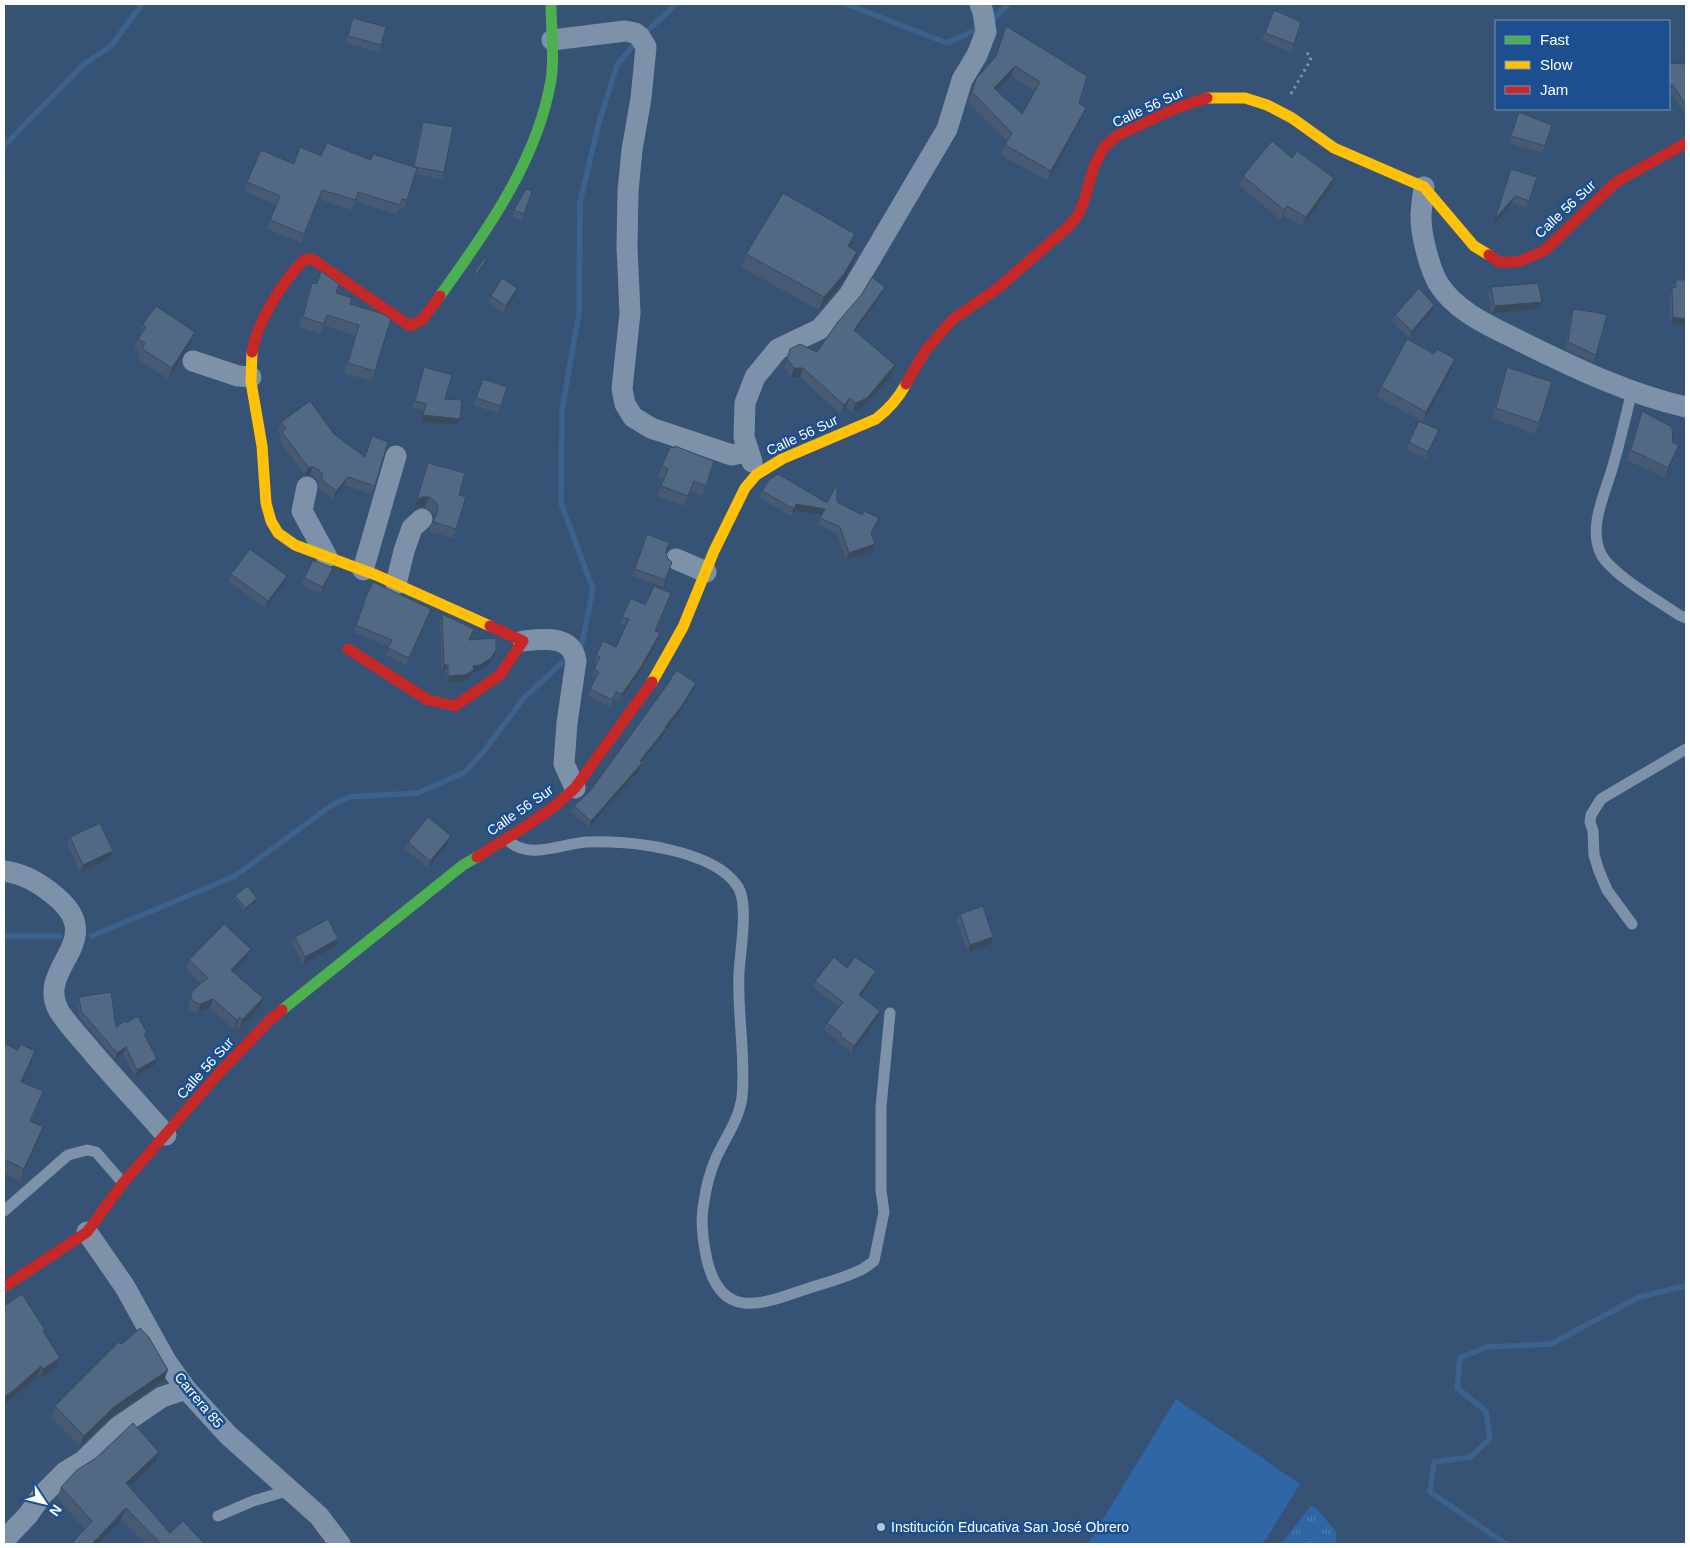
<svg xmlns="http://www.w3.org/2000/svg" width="1690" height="1548" font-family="Helvetica,sans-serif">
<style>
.grass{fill:url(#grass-tufts)}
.pitch{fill:#2f66a5}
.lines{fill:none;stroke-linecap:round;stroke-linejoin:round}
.stream{stroke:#3b618d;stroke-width:5.5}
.path{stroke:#7d92a8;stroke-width:3;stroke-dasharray:2.5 4;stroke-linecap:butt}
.lane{stroke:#7d92a8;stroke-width:11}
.street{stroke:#7d92a8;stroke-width:21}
.fast{stroke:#4caf50;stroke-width:11}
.slow{stroke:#ffc107;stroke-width:11}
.jam{stroke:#c62828;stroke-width:11}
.wall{fill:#475a72;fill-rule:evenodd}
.shaded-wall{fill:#394a5c}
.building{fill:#526984;stroke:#394a5c;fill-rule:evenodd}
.poi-dot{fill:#b9c2ce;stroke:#1b4f8f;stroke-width:2}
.labels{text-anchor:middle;stroke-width:5;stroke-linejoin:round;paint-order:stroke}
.street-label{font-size:14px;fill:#fff;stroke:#1b4f8f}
.poi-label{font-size:14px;fill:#fff;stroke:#1b4f8f;text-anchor:start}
</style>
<defs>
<pattern id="grass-tufts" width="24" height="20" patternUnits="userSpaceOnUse" patternTransform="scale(1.25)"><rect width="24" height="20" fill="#2f66a5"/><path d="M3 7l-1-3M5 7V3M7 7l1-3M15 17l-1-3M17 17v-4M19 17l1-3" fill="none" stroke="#4e7db2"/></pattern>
</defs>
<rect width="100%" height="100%" fill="#365274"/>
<path class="grass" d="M1311,1506L1317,1509L1336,1532V1544H1281Z"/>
<path class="pitch" d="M1176,1399L1300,1484L1263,1544H1088Z"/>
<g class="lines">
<path class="stream" d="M846,4L947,43L980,28
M990,22L1008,4
M643,35L676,4
M4,146L83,65L111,46L142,4
M581,648L593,589L561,503L562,410L579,313L580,203L599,122L617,65L636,42
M4,936H60
M92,936L235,876L332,805L349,797L418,793L465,772L484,751L524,698L569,656
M1506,1544L1430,1492L1434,1462L1470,1457L1490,1439L1486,1411L1457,1388L1460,1358L1487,1347L1551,1344L1639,1297L1686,1286"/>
<path class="path" d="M1291,94L1310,61L1311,57L1304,50"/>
<path class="lane" d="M1632,391C1626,415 1621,438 1614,462C1607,490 1587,526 1601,554C1611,574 1660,602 1679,615L1686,618
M508,840C527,861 563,843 587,842C627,840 714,849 738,887C749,904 740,952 739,973C737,1014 746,1056 742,1097C739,1120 725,1138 716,1158C710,1172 706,1187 704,1202C700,1220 703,1242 707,1260C722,1323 764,1303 809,1288C825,1283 841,1279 856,1272C863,1270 868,1265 874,1261L884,1212L881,1190V1107L890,1013
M1632,924L1607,890L1599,871L1594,855L1593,831L1590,822L1591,815L1601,799L1686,749
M4,1211L68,1155L87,1150L96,1152L123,1183
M218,1516L253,1501L290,1490"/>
<path class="street" d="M552,40L625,31L635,33L640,37L646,47L641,98L632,150L628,191L627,247L630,313L622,389L625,404L633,417L651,428L732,455L744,452L748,449
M1424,187C1423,197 1421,207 1421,217C1421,235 1429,267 1438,283C1456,313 1495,328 1524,343C1577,369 1629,394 1686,407
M193,361L238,376L251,377
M752,462L744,437L745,403L755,377L778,349L820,329L849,295L947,129L962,80L977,55L986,32L983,12L980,4
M307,487L302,511L327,557
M676,559L706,572
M363,570L396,456
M396,584L404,551L412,528L422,519
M523,641C542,639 572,634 576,661L567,723L564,764L575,788
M4,871C24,874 38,882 54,895C111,941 34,967 59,1011C67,1024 78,1035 88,1047C113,1077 140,1105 166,1135
M87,1232L125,1287L166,1361L186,1389L228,1435L319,1516L340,1544
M4,1537L10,1534L28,1515L43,1494L65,1472L83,1461L118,1427L162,1397L186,1389"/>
<path class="fast" d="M440,296C486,231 537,162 551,80C555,56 551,29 551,4
M282,1010L463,865L477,857"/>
<path class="slow" d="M1207,98H1245L1267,105L1292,118L1334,148L1424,187L1474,246L1489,255
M252,352L251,382L262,446L266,503L271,521L278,533L295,545L376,575L490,626
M652,682L683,627L714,551L745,488L756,475L782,459L876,419C889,409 898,399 906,384"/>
<path class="jam" d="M1489,255L1499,262H1517L1544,251L1616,182L1686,143
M252,352C257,322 282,282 304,260L312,259L410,326L422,320L440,296
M906,384L925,351L953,319L998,288L1068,227L1078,215L1084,201L1094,166L1104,147L1118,135L1176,108L1207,98
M348,649L428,700L455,706L500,675L523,641L490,626
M477,857L525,827L555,806L575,788L652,682
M4,1287L87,1232L123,1183L219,1073L270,1020L282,1010"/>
</g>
<path class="wall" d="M353,18L381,45L379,52L345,43Z
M1301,22L1291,52L1262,40L1265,33Z
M1006,26L1079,103L1082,118L1048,181L1001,155L1007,141L968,102L976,79L996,56ZM1011,76L1035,91L1022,114L997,91Z
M1669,63L1686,64V117L1670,92H1669Z
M1519,112L1552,125L1542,153L1509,143Z
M423,122L444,172L442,179L415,174L403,210L399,208L396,214L355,201L352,210L319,199L301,243L267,229L277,205L244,191L247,182L294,164L321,156L371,160L413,167L420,129Z
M1292,158L1334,178L1331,188L1302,226L1283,216L1281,220L1240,186L1243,176Z
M1511,169L1537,177L1526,208L1512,203L1493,226Z
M532,191L522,221L512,217L514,210Z
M850,248L852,266L839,288L819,310L741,267L746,254Z
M486,263L476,276L474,275L475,271Z
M1675,280H1686V326L1670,324V295Z
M312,283L336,293L350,304L383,314L375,371L371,381L344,373L355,336L324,325L321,334L299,327L308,293Z
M1491,287L1539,309L1493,313L1491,312L1488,294Z
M515,295L504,313L488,303L491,296Z
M881,296L856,332L892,375L864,407L852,412L846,407L840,414L800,377H791L784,369L790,349L817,352Z
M1573,309L1596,355L1593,362L1565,349L1571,316Z
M1431,312L1409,338L1392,322L1395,315Z
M143,324L191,343L168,379L138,359L140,353L134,349L138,339L140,335Z
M424,367L445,399L457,425L421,422L424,410L412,407Z
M1507,367L1539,423L1535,434L1492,418L1503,378Z
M1451,370L1423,422L1377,397L1381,387Z
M483,379L507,387L498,413L473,405Z
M1642,411L1675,456L1665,478L1627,460L1638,422Z
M281,422L334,434L375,486L372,494L344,485L333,500L319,489V483L315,477L310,475H305L279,440L281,435L278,431Z
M1439,430L1426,459L1406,449L1409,442Z
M670,447L714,461L702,496L690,491L684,506L657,496L664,479L658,477Z
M428,463L459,495L456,529L453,538L429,531L434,519V515L432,511L425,507H419L414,510Z
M762,491L827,503L837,502L862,515L879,518L877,525L872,534L873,551L846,560L837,534L818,524L821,515L794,511L791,516L760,498Z
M647,534L668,550L666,553L668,559L672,562L663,587L632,576Z
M231,574L287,576L284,583L265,608L229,581Z
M330,575L321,594L302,585L304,578Z
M364,601L431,609L406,665L386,655L389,647L354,632L362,608H361Z
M442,614L469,640L494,657L489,664L477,672H473L471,676L463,681L446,682L445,671L442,672L440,621Z
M622,617L660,633L658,640L639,674L619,701L614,698L610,707L588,696L595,678L591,676L597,663L594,662L596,655L616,647L626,626L620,623Z
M694,689L679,714L666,730L664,735L641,762L642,763L640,770L589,827L571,812L574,806Z
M70,837L110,858L80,872L67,844Z
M408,842L448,843L428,868L405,849Z
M235,896L257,898L256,902L244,911L234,899Z
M960,914L991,944L968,952L957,921Z
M295,937L336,946L303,964L292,944Z
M251,949L247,958L234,972L263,998L260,1007L239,1029L236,1026L234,1029L210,1008L198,1013L193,1012L189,1009L188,1004L193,990L201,984L186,969L189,960Z
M847,968L873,978L860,996L880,1011L878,1018L852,1053L838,1042L839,1041L824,1030L827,1023L839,1007L813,987L815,981Z
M79,997L116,1027L126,1023L147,1033L146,1037L155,1065L135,1076L123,1054L115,1059L79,1017L77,1003Z
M4,1043L31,1063L22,1082L39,1103L31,1121L43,1127L39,1139L20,1181L4,1173Z
M4,1306L44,1333L56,1368L39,1379L38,1376L10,1400L4,1404Z
M164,1380L111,1417L80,1446L51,1417L55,1406Z
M159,1452L155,1463L129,1487L170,1533L205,1544H146L121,1519L85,1529L57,1498L61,1487Z"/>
<path class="shaded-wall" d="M1015,66L1011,76L990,98L994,88Z
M1669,85H1673L1670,92H1669Z
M1086,108L1082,118L1048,181L1051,171Z
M1334,178L1331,188L1302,226L1306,217Z
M1515,196L1512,203L1493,226L1495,219Z
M1287,206L1283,216L1281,220L1284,210Z
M855,234L850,248L848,246Z
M857,252L852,266L839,288L819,310L824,297Z
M487,259L486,263L476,276L477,273Z
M885,287L881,296L850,339L854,330Z
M517,288L515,295L504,313L506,306Z
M1542,302L1539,309L1493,313L1495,306Z
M1434,305L1431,312L1409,338L1412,331Z
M1673,317L1686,319V326L1670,324Z
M195,332L191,343L168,379L172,368Z
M1455,359L1451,370L1423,422L1426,412Z
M895,365L892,375L864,407L852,412L856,403Z
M794,368H803L800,377H791Z
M850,398L846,407L840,414L844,405Z
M423,415L460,419L457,425L421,422Z
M1439,430L1436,437L1426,459L1428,452Z
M1679,445L1675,456L1665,478L1668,468Z
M308,467H313L310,475H305Z
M348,477L344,485L333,500L336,491Z
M422,497H429L425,507H419L414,510L417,500Z
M796,504L825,509L822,515L794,511L791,516Z
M879,518L877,525L869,539L871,533Z
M875,544L873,551L846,560L849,553Z
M333,568L330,575L321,594L323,587Z
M287,576L284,583L265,608L268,601Z
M660,633L658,640L639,674L619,701L622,694Z
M496,650L494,657L489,664L477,672H473L471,676L463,681L446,682L448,676L473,666Z
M444,665H448L445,671L442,672Z
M696,683L694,689L679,714L666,730L664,735L637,767L640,761L665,727Z
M642,763L640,770L589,827L591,821Z
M451,836L448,843L428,868L430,861Z
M113,851L110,858L80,872L83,865Z
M257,898L256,902L244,911L246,908Z
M993,937L991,944L968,952L970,945Z
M338,939L336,946L303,964L305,957Z
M251,949L247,958L228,978L231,970Z
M876,971L873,978L856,1002L859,995Z
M263,998L260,1007L239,1029L242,1020Z
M213,999L210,1008L198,1013L201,1004Z
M880,1011L878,1018L852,1053L854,1046Z
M240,1017L236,1026L234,1029L237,1020Z
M126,1047L123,1054L115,1059L117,1053Z
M35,1051L31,1063L17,1094L21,1082Z
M157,1059L155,1065L135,1076L137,1070Z
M43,1127L39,1139L20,1181L24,1169Z
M60,1358L56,1368L39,1379L43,1369Z
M41,1366L38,1376L10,1400L4,1404V1397Z
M168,1370L164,1380L111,1417L80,1446L84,1436L115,1406Z
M159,1452L155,1463L122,1494L126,1483Z
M126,1508L121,1519L98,1544H92Z"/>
<path class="building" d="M1274,10L1301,22L1294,44L1265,33Z
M353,18L386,27L381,45L348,36Z
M1006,26L1087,76L1079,103L1086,108L1051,171L1005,145L1012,133L972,92L976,79L996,56ZM1015,66L1040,82L1022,114L994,88Z
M1669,63L1686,64V106L1673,85H1669Z
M1519,112L1552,125L1545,146L1511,136Z
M423,122L453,127L444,172L414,167Z
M1272,141L1292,158L1297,151L1334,178L1306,217L1287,206L1284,210L1243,176Z
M327,143L371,160L373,154L417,168L407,200L402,199L400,205L358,192L356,200L322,190L304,234L270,220L280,196L247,182L261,150L294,164L300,147L321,156Z
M1511,169L1537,177L1529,201L1515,196L1495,219Z
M526,189L532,191L524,214L514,210Z
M783,193L855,234L848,246L857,252L844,274L824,297L746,254Z
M485,258L487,259L477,273L475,271Z
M321,271L339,284L336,293L352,298L350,304L383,314L391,319L375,371L348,363L359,325L327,315L324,324L303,317L312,283L317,284Z
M872,277L885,287L854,330L895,365L867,398L856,403L850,398L844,405L803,368H794L787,359L790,349L800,344L817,352L837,323L862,294Z
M502,278L517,288L506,306L491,296Z
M1675,280H1686V319L1673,317L1672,288L1676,287Z
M1538,283L1542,302L1495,306L1494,305L1491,287Z
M1419,288L1434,305L1412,331L1395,315Z
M156,306L195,332L172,368L142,349L145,343L138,339L146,327L143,324Z
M1573,309L1595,312L1607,315L1596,355L1568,342Z
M1407,339L1434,354L1437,349L1455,359L1426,412L1381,387Z
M424,367L452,375L445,399L462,400L460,419L423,415L426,404L415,401Z
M1507,367L1552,382L1539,423L1496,408Z
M483,379L507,387L501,406L476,398Z
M310,401L334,434L365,457L372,436L388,442L375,486L348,477L336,491L322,480V474L318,469L313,467H308L282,432L286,429L281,422Z
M1642,411L1672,427L1673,443L1679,445L1668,468L1631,450Z
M1419,421L1439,430L1428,452L1409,442Z
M675,446L714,461L706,486L694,481L688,496L661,486L668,469L662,466L670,447L674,448Z
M428,463L465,473L459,495L466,497L456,529L433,522L437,513L438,506L435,501L429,497H422L417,500Z
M778,474L827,503L837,484V502L862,515L864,511L879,518L871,533L875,544L849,553L840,527L820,518L825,509L796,504L794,509L762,491L769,480Z
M647,534L670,543L667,547L666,553L668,559L672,562L665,580L635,569Z
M250,549L287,576L268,601L231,574Z
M313,560L333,568L323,587L304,578Z
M373,582L431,609L409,658L388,648L392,640L356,625L365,601H364Z
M654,586L671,593L655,631L660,633L641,667L622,694L616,692L612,700L590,689L599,672L594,669L600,657L596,655L603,641L616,647L629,619L622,617L631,598L645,605Z
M442,614L474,629L469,640L496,638V650L491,658L480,665L473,666L474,670L465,675L448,676V665H444Z
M676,670L696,683L681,707L665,727L666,728L640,761L642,763L591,821L574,806L590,791L667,685Z
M428,817L451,836L430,861L408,842Z
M100,823L113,851L83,865L70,837Z
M247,886L257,898L246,908L235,896Z
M983,906L993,937L970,945L960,914Z
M328,919L338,939L305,957L295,937Z
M224,924L251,949L231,970L263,998L242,1020L240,1017L237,1020L213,999L201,1004L196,1003L192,1000L191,995L193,990L208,978L189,960Z
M834,957L847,968L855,957L876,971L859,995L880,1011L854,1046L840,1036L842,1034L827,1023L843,1002L815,981Z
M111,992L116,1027L125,1021L126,1023L138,1016L147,1033L144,1034L157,1059L137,1070L126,1047L117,1053L81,1011L79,997Z
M4,1043L18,1050L20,1044L35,1051L21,1082L43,1091L30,1121L43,1127L24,1169L4,1159Z
M22,1294L45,1330L43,1331L60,1358L43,1369L41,1366L14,1390L4,1397V1306Z
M140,1328L148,1336L168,1370L115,1406L84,1436L55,1406L119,1342L122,1344Z
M133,1423L159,1452L126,1483L170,1533L183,1521L205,1544H159L160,1543L126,1508L92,1544H71L92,1521L61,1487L77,1470L96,1458Z"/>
<circle class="poi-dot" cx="881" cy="1527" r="5"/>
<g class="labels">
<g class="street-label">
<text transform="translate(1148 107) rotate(-25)" y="5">Calle 56 Sur</text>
<text transform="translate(1565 209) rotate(-43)" y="5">Calle 56 Sur</text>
<text transform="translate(802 435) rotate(-25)" y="5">Calle 56 Sur</text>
<text transform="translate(520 810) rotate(-35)" y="5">Calle 56 Sur</text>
<text transform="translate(205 1068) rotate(-48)" y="5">Calle 56 Sur</text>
<text transform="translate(199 1400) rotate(50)" y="5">Carrera 85</text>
</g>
<g class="poi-label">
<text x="891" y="1532">Institución Educativa San José Obrero</text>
</g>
</g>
<rect width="1690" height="1548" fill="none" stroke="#ffffff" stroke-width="10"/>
<rect x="1495" y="20" width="175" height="90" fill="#1b4f8f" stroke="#7695bc"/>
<rect x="1505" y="36" width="25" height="8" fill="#4caf50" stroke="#7695bc"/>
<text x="1540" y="45" font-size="15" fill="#ffffff">Fast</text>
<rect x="1505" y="61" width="25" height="8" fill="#ffc107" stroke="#7695bc"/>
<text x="1540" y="70" font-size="15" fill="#ffffff">Slow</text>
<rect x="1505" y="86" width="25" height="8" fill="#c62828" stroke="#7695bc"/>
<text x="1540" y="95" font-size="15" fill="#ffffff">Jam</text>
<g transform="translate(45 1503) rotate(125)" stroke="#1b4f8f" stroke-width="4" paint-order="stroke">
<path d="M0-4L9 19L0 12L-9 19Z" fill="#ffffff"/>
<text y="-8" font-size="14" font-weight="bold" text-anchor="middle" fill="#ffffff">N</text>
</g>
</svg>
